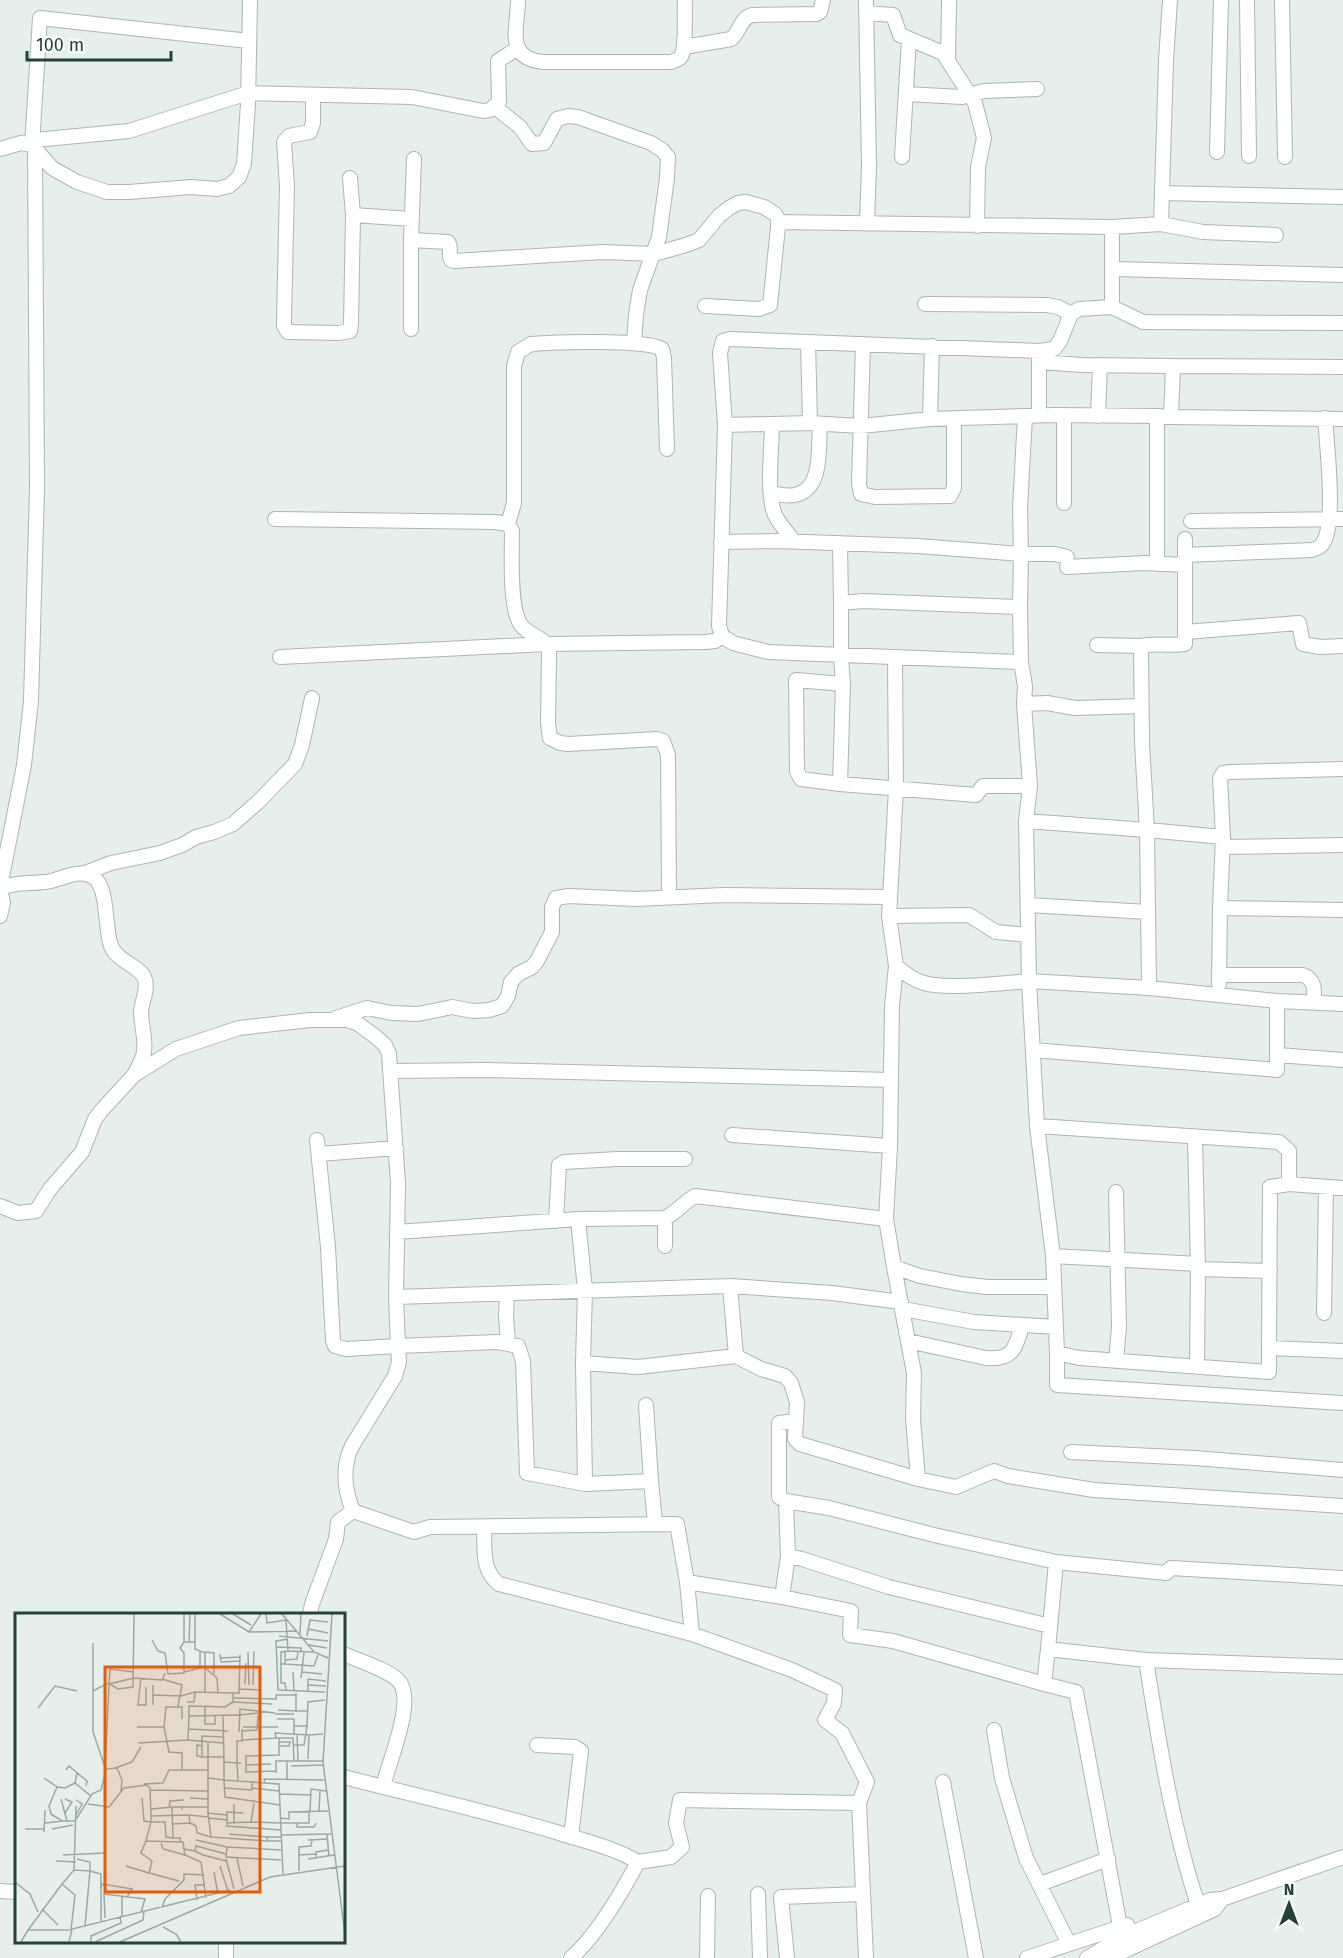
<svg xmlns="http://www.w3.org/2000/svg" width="1343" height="1958" font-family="'Fira Sans',sans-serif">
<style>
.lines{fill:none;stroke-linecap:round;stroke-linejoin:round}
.minor-casing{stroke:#a8b8b2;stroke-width:16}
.minor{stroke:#fff;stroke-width:14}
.inset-road{fill:none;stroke:#98aaa4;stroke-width:1.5}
.view{fill:#e8590c;fill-opacity:0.15;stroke:#e8590c;stroke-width:3}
.inset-edge{fill:none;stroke:#24423a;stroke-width:3}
</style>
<rect width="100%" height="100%" fill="#e6efeb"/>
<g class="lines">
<g class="minor-casing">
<path id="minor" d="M518,0C518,27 504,58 543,62H671C674,61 677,60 680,58C687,50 684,12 685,0
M866,0L869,166L867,224
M1247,0L1249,156
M1282,0L1285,157
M866,13L893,15L900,35L943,53L975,103L984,138L978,167L977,226
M684,47L731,39C740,32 740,18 752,15L817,14L820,12L823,0
M948,59L949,0
M906,94L962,97L984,91L1037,89
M313,96V123L310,132L289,136L284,142L287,186L284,319V326L288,332L339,333L350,331L351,324L353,215L350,178
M495,107L520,127L532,144L544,143L557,119L568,116L578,117L651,143L662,150L668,157L667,178L659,237L640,290L636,314L634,343
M32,145L35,140L129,131L248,93L412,97L483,111L490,110L499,102L498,61L518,48
M32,145L40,18L249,41
M0,149L21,143L32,145L52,168L77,182L107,192H129L191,187L217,189L229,186L239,177L244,164L248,104L250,0
M1217,152L1221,0
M902,157L909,39
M1162,193L1341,197
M353,215L412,219
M778,222L1112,227
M1161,224L1203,232L1276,235
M411,240L448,242C452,247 448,254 451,260L454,261L603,252L654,254L686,245L699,240L719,216L729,208L738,203L746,202L764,207L775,214L778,219V227L770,305L759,309L705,306
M1113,269L1343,275
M925,304L1047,305L1058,307L1071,314
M1112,307L1143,322L1343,323
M411,329V240L414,159
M808,342L810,423
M863,344L859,484L861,494L875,497L950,496L954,488V420
M1040,362L1082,365L1173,366
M1039,415V354
M1064,415V503
M1025,416L1020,508L1021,554L1020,607L1021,662L1025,686L1024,704L1030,786L1026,821L1147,830L1142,743L1141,646C1156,643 1170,646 1185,644V539
M1098,416L1100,365
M1171,417L1343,419
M930,419L932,346
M772,424C772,446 766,496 775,515C780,525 788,534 795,542
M725,425L720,353L723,341L730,339L1039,351L1054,349L1060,341L1071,314L1079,309L1112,307V227L1161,224L1166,61L1170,0
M771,493C778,494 787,497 795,495C824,489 818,446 820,424
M275,519L495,522L508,524L512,531C512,552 509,609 521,625C527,633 539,637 547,644L549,651L548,723L550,738L560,743L568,744L657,739L663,741L668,755L669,896
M1191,521L1343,519
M508,524L514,503V366L518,352L531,344C554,342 644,339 662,349L664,358L667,449
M721,542L777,541L918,546L1021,554H1055L1067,557
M840,543L841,603
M1185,555L1312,550C1319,548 1322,546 1325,539C1335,517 1327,445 1325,418
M1157,564V416L1171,417L1173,366L1343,367
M1067,567L1145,563L1185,565
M1020,607L863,601L841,603V656L843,684L840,784L976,795L983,786H1030
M1185,632L1299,623L1303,644L1320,647L1343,646
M1097,645L1141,646
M280,657L547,644L705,642L715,641L722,636
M895,657L896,789L889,916L896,966C904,973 913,980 924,983C948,990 1003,983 1029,981L1026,821
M1021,662L768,652L733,643L722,636L719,626L725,425L810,423L861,426L930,419L1054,415L1157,416
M1024,704L1047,703L1075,708L1141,706
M1343,769L1230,772L1223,773L1220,778L1223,837L1220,908L1343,910
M840,784L801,779L797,771L796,680L843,684
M1223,847L1343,845
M85,873L111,863L160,853L182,845L196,837L214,832L233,824L258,802L295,764L302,745L312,698
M0,887L24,765L31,701L37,488L35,148
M0,888C17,882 28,884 45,882C60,881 78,867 93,877C109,887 104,926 111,946C118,963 142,966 145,980C148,990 142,1001 141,1011C141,1025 146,1039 144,1052C143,1059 138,1067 135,1073
M0,888L3,903L0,916
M1028,905L1148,912
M889,916L969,915L996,932L1028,935
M1219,975H1303C1316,980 1314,991 1314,1003
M1219,984L1220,908
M1149,988L1147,830L1223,837
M1343,1004L1277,1001L1149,988L1029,981L1037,1126L1279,1142L1289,1151V1184L1343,1188
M336,1018L367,1008L392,1013L418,1014L452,1007L473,1011L489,1010L502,1006L508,996L511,982L518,974L532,967L537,961L552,932V907L556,898L569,896L636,899L724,895L889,897
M1033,1050L1277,1070V1001
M1278,1055L1343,1060
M392,1071L485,1070L891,1080
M1037,1126L1053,1256
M732,1135L890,1146
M1195,1137L1198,1269L1270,1271
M317,1140L328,1247L333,1341L335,1346L346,1349L398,1346L399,1362L395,1376L352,1446C342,1467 344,1489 353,1511
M319,1154L396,1148
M1289,1184L1270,1187L1269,1348L1343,1351
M1116,1192L1119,1327L1116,1361
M0,1206L18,1213L36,1211L50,1189L82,1152L95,1119L101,1111L134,1075L176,1049L239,1028L310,1020H346L357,1023L376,1037L385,1045L389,1054L398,1183L396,1297
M665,1218C677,1212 684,1202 695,1196L886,1219
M556,1221L559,1165L564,1162L617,1159H685
M397,1232L578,1219
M1198,1264L1053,1256L1057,1353L1079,1358L1269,1372V1348
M894,1267L886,1219L890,1146L892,1006L896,966
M507,1294L506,1315L508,1343
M903,1309L974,1322L1056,1327
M1324,1313L1326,1187
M908,1341L986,1358C1013,1360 1015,1349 1022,1326
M1057,1349V1385L1343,1403
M736,1356L761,1369L785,1376L791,1383L797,1402L795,1439L800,1444L918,1479L956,1487L994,1471L1008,1476L1094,1490L1343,1506
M583,1363L638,1367L736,1356L730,1286L832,1293L901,1302
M1197,1367L1198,1269
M646,1405L651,1481
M1071,1452L1195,1458L1343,1470
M918,1479L913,1419L914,1373L894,1267L920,1276L961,1284L987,1287H1054
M585,1484L527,1473L523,1361L518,1346L497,1342L398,1346L396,1297L730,1286
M786,1501L829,1508L934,1535L1056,1562
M655,1523L651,1481L585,1484L583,1363L585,1290L578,1219L665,1218V1246
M484,1528C485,1549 481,1570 499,1584L692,1634
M788,1556L786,1501L779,1497V1423L795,1421
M1343,1578L1171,1568L1166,1573L1056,1562L1048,1649L1146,1660L1343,1667
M782,1597L687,1582L692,1634L792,1670L835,1690L834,1703L825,1720L842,1733L867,1782L859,1803L866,1958
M310,1614L312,1604L336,1539L338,1522L353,1511L414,1532L430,1527L677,1524L687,1582
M1048,1649L1044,1684L1076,1692L1120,1926
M344,1654C359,1661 386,1669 398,1680C417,1699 388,1763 383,1787C441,1801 499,1815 556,1832C584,1841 613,1847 638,1862
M1146,1660C1159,1743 1172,1826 1198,1905
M1044,1684L893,1641L850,1635L851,1611L782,1597L788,1556L802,1559L889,1587L1050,1626
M994,1730L1002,1778L1026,1858L1069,1944
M537,1745L575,1747L581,1751L571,1837
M344,1777L383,1787
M943,1782L976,1958
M1040,1884L1108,1859
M0,1891L16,1892
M758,1894L760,1958
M226,1942V1958
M571,1958C598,1934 621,1894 638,1862L671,1857L682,1847L676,1823L680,1800L859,1803
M707,1958L708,1896
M787,1958L781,1897L862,1894
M1027,1958L1127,1925
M1087,1958L1122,1937L1210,1900L1222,1899L1343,1857
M1109,1958L1215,1909L1222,1899"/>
</g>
<use href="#minor" class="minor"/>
</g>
<g transform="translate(15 1613)">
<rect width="330" height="330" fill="#e6efeb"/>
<path class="inset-road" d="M169,1V29H180M180,1V36L190,40V80M205,1L234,19L246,1M218,1L236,12M251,1L252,10L271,7M267,1L299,39L313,45M317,1L308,149L330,322M271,7L273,38L299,39M293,16L313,20M234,19L282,18M285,21L286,1M264,23L313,28M292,23L295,7L313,9M273,26L261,28L263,77L310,79M137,27L143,38L150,40L153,61L169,60V40L165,35L169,29M174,29L175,1M78,30V77M294,32L312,35M262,34L286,35V38M270,38V51H266V39L273,38M190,39L199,40V61M233,39L234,72M205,41L206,49L225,48M205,45L225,44M270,47L282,46L283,39M266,51V70H270L271,77M270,51L299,53L303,42M190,55L202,65L203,80M119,59L95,56L94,71L119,65L147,67L150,60M169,59L185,55V39M278,59L279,78M287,59L307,61M126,65L123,92H131V74M286,65L289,39M147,66L167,72L163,93M94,71L90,156L102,155L107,167L106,178M230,71L231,50M238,72L239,38M293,72L311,73M224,76L245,77M293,78V66L311,68M180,79L218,80M281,80V98H292M138,82L166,83L180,79L179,89H172M219,85L261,86V82H281M218,89L257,91M138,92V72M190,94V111H200V102M23,95L40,73L62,78M263,97L281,98M260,101H279M208,102L209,149L222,150V128H227V116M225,102L251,99M174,103V93L210,94L218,89V80H224L225,42M262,106H279V121M292,113L293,89L310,87M122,114H149L154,139L167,140V157M149,114L151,94H167V106M228,114H263M173,116L213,118M227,118L242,117L243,102M224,119L225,96L260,100M282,121L283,148M208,124L187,123V144H209M227,127L262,125M264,129H275L274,133H264M123,130L173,127M193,130V165L209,167V149M208,130L173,127L174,103L224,102M278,132H289L292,113H279M187,144L182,143V132L187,133M293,146L294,122L308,121M272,148V167M279,148L278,125H261L260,120L294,122M231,152L256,151M276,153L308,152M100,155L117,149L126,134M51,157L54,153L72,168L71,173M261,158L231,159V143L264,142V125M62,160L60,170L76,183M261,160V148H308M29,165L42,174L34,193L36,201L47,208H60L77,181L86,177L91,157L78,119V78L93,70L103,76L118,74L119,1M223,168L222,150H226M250,170L209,167L210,184L265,192M129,171L148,170L154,157H193M42,174L50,175L60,170M209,175L237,177V169M237,175L264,178M135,177L193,178M265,181L296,182M127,185L129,208L136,209L131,228M175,185L193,186M46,186L52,208M61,187L67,191L61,202M239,190L236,209L265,210M73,191L94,194L109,175L131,172L135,175L136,203M219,191V211M167,194H192M154,195L155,188L169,187M136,196L157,194M295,199L296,176L311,178M304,199L305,177M50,200L57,189L50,186M193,200V165M228,200L212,199V210L236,209M194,205L212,207M265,205L274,206V199L313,198M212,209V213L266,217M30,210L48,208M175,210L181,213L182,220L196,224L252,228M265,210H294V199M282,210V214H299L301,210M158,211L175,210L174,202L194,204M10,216H29M37,216L58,212M29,219L30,197M214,221L252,224M312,221L314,244M266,222L316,221M196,224L193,200L212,202M158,225L151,224L150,209H136V203L174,202M181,227L212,234M293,227L313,226M266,228H252V224H266M166,229L165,225H158L157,194H167V197M146,230L148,236L170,242M266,237L212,234L211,244L266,247M180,238L169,236L170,242L186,249L191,285M48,242L89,240M283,242L301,241M222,245L228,273M301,245V239L314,237M211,246L219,276M293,246L319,242M41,248L61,249M211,248L188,242L180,238L181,233L211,241M111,253L134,260M205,253L213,278M59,257L61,193M284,258V234L296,233L297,227M199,259L203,281M268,261L264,171L250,170L249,166L309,167M164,268L134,260L137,248L126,240L131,228L168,229L169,236M0,269L15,281L23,299M85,275L88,271L117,276L112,284M107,284V303M182,287L180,272H190M147,295L150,286L169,267V261L189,262M27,296L43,312M90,305L89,281L130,286L126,299M70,313L75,258L86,261V309M148,314L161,321L166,329M13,317L47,271M56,317L60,282L47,271L59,257L75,258V249L62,246M6,329L13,317H55M54,329L57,316L215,277M76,329V323L106,310L105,303M80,329L128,307L129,298M105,329L255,264L330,253"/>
<path class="view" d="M90,54H245V279H90Z"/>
<rect width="330" height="330" class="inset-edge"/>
</g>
<g transform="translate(1289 1904)" stroke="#f7fbf9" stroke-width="4.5" paint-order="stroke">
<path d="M0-4.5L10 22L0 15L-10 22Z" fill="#24423a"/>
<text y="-9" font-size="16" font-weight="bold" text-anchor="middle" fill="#24423a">N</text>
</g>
<path d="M27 51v9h144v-9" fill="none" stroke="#24423a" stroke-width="3"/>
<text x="36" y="51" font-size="18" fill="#24423a" stroke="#f7fbf9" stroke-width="4.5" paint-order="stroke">100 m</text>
</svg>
